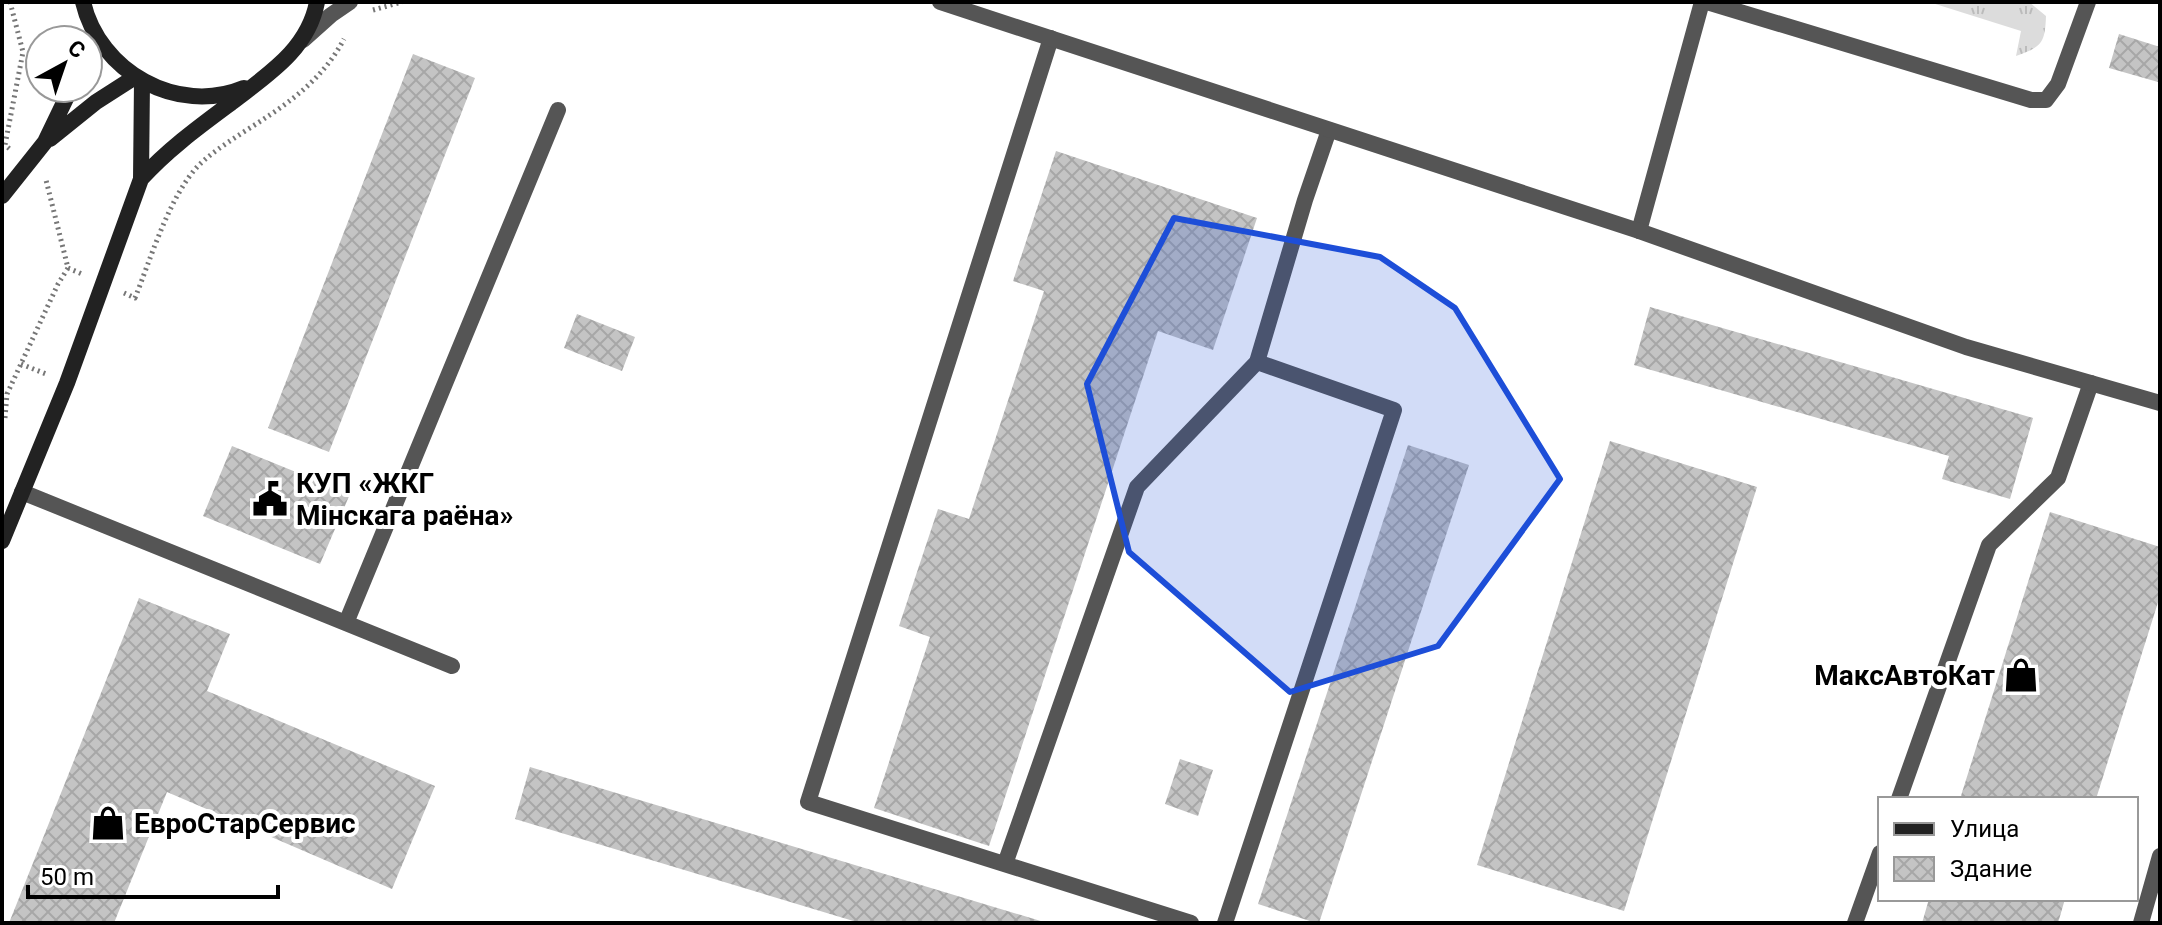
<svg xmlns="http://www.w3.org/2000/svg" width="2162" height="925" font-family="Roboto,sans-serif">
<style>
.grass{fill:url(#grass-tufts)}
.building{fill:url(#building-cross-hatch)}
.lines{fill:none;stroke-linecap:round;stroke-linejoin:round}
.path{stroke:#777;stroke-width:5;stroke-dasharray:2 4;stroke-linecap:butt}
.lane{stroke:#555;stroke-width:16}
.street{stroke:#555;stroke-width:16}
.secondary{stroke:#222;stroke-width:16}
.marked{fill:#1d4ed8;fill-opacity:0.2;stroke:#1d4ed8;stroke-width:6;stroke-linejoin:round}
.labels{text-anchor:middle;stroke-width:8;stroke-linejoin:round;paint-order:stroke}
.poi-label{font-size:28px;font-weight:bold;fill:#000;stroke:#fff;text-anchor:start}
</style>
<defs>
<pattern id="grass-tufts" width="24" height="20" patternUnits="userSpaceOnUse" patternTransform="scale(2)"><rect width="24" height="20" fill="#dcdcdc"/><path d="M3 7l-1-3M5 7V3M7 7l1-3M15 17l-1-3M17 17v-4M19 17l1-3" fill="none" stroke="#bbb"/></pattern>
<pattern id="building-cross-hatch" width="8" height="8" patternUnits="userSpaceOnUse" patternTransform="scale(2)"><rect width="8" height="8" fill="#c4c4c4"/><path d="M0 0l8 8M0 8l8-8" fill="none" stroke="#a7a7a7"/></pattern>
</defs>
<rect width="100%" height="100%" fill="#fff"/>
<path class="grass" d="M1929,2H2029L2046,16C2045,43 2042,47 2016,56L2021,31Z"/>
<path class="building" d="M2119,34L2160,47V75L2158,82L2109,68Z
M413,54L475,78L329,452L268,428Z
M1056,151L1257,218L1213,350L1158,331L989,846L874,808L930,637L899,626L938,509L969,519L1044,291L1013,281Z
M1650,307L2033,418L2010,499L1942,479L1949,456L1634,365Z
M577,314L635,337L622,371L564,348Z
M1610,441L1757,487L1624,911L1477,865Z
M1408,445L1469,465L1319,923H1316L1258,904Z
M232,446L350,494L320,564L203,516Z
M2050,512L2160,547V596L2096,799H1960Z
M139,598L230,634L207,691L435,786L392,889L167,792L114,923H9Z
M1180,759L1213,770L1198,816L1165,804Z
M530,767L1044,922V923H860L515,819Z
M1929,899H2065L2058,923H1922Z"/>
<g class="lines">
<path class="path" d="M10,2L23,52L5,145L11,150
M373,10L402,2
M68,268L82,274
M124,293L135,298C151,258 169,197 198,166C211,153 227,143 242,133C283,107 321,83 344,39
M21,364L46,374
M5,418L7,394L58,284L68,268L46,180"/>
<path class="lane" d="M1707,2L2031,100H2046L2058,84L2088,2
M1051,38L808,802L1191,923
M1639,231L1702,2
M22,492L452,666
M346,623L558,110
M1899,799L1989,545L2058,478L2091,383
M1005,864L1137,487L1257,362
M1225,923L1394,410L1257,362L1305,200L1329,130
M1855,923L1880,853
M2141,923L2160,856"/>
<path class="street" d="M940,2L1639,231L1966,347L2160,403
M303,40L331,15L350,2"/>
<path class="secondary" d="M83,2C99,71 177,116 244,88
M50,139L96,102L135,77
M141,179C167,150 200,126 231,103C267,75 308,50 317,2
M2,196L45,142L71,88
M2,541L67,383L141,179L142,81"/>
</g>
<path class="marked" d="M1174,218L1380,257L1455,308L1560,479L1438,646L1290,692L1129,552L1087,384Z"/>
<defs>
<g id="civic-bare" transform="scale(2.76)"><path d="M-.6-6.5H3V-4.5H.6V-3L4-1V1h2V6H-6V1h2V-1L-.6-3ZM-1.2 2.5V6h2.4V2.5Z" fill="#000" stroke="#fff" stroke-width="2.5" paint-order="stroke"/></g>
<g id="shop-bare" transform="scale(2.76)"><path d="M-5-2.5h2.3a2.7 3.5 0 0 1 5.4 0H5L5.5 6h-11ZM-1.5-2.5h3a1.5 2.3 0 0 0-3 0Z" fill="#000" stroke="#fff" stroke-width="2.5" paint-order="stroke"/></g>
</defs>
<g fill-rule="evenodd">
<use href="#civic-bare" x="270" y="499"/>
<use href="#shop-bare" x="2021" y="675"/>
<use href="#shop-bare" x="108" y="823"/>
</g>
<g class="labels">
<g class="poi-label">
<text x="296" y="493">КУП «ЖКГ<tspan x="296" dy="32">Мінскага раёна»</tspan></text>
<text x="1995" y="685" text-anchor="end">МаксАвтоКат</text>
<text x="134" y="833">ЕвроСтарСервис</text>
</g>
</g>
<rect width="2162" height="925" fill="none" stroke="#000000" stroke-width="8"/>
<rect x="1878" y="797" width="260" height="104" fill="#ffffff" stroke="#999999" stroke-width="2"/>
<rect x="1894" y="823" width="40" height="12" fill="#222222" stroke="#999999" stroke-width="2"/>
<text x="1950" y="837" font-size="24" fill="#000000">Улица</text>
<rect x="1894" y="857" width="40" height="24" fill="url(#building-cross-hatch)" stroke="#999999" stroke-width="2"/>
<text x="1950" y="877" font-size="24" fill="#000000">Здание</text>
<g transform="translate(64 64) rotate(40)"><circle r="38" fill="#ffffff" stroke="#999999" stroke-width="2"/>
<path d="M0-6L14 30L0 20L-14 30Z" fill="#000000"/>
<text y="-12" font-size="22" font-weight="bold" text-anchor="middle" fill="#000000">С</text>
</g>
<path d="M28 885v12h250v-12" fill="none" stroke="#000000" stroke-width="4"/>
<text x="40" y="885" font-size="24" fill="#000000" stroke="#ffffff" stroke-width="6" paint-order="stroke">50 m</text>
</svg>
